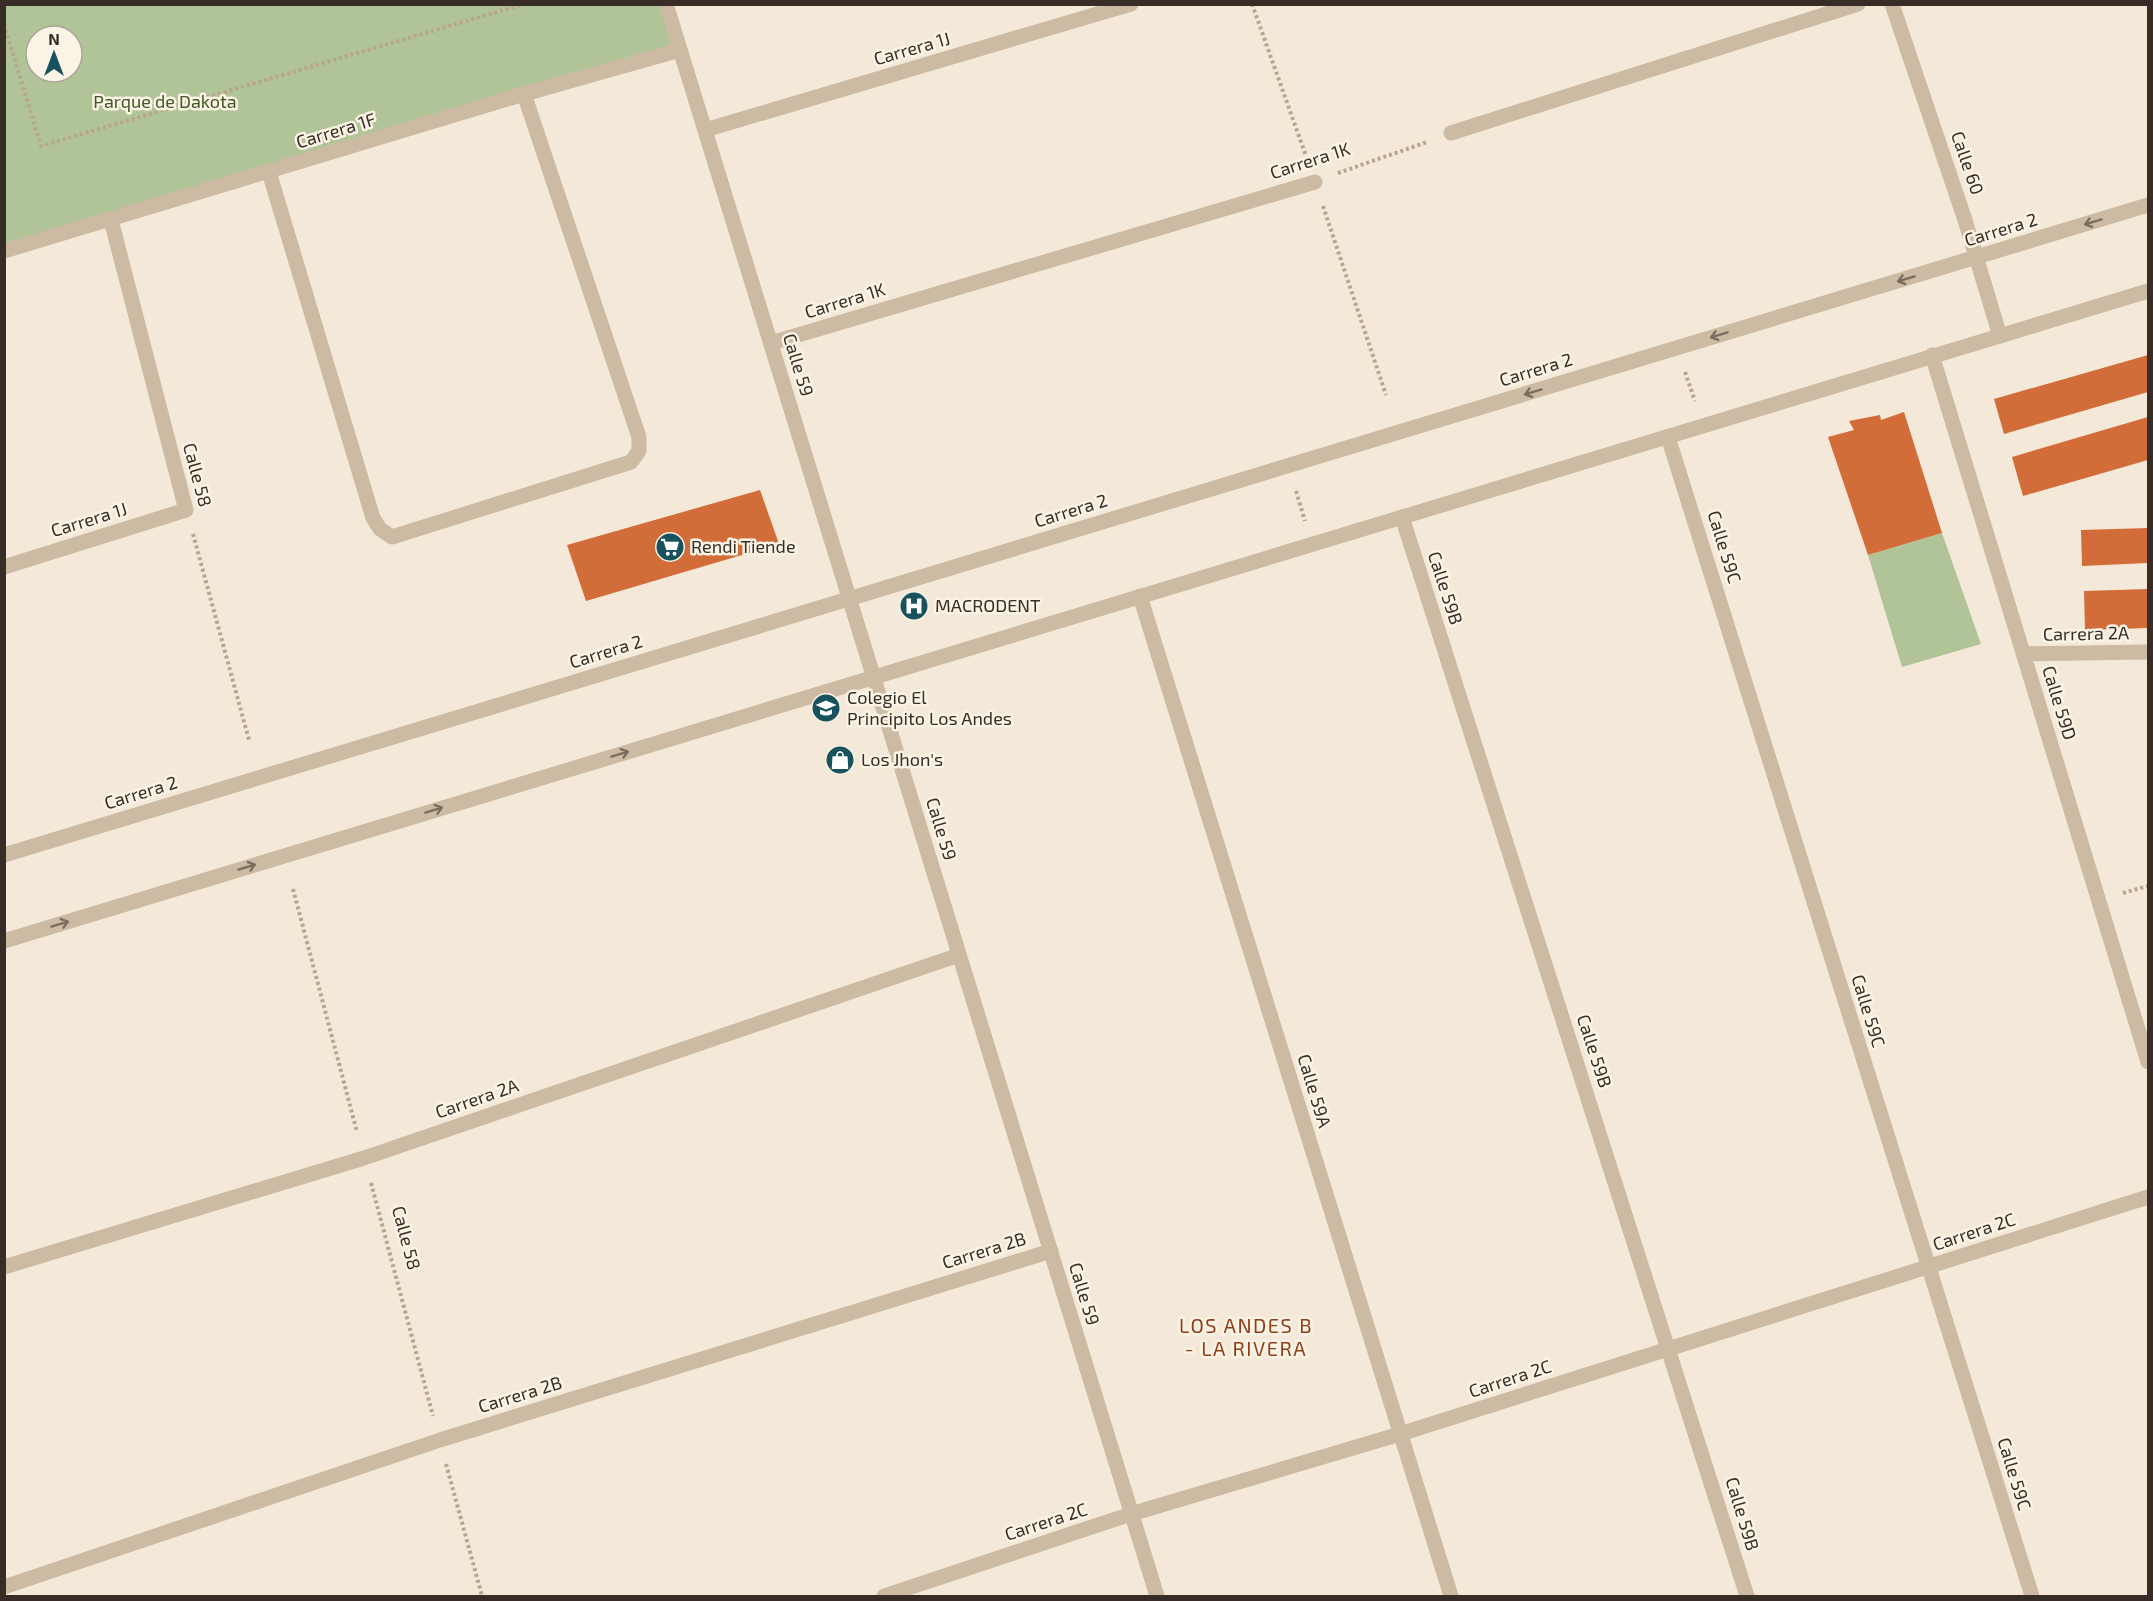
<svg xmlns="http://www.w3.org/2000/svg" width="2153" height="1601" font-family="'Exo 2',sans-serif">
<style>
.green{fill:#b1c497;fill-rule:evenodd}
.building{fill:#d26c38}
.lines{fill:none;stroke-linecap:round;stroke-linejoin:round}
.path{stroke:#b9a48d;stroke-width:4;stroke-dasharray:3 3;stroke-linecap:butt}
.service{stroke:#cdbaa3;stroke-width:15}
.minor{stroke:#cdbaa3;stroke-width:15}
.tertiary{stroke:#cdbaa3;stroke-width:15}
.oneway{stroke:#7a6c5e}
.labels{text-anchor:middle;stroke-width:5;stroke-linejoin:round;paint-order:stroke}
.street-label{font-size:18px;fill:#372d26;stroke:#fbf3e5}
.park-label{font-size:18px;fill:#425827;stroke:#fbf3e5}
.poi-label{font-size:18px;fill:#372d26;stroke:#fbf3e5;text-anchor:start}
.neighbourhood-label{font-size:20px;letter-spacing:1.5px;fill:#8f3e17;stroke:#fbf3e5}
</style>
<rect width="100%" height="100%" fill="#f4e9d8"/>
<path class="green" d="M5,5H666L680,50L5,251ZM36,36H72V72H36Z
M1942,533L1981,644L1902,667L1868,555Z"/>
<path class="building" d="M2148,355V392L2004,434L1994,399Z
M1904,412L1942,533L1868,555L1828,437L1854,430L1849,421L1880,415L1881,420Z
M2148,417V460L2023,496L2012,457Z
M760,490L779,544L586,601L567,545Z
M2148,528V563L2082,566L2081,530Z
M2148,589V628L2085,630L2084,591Z"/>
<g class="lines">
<path class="path" d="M1252,4L1306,156
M4,24L41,146L524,4
M1338,173L1427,142
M1323,206L1386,395
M1685,372L1695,401
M1296,491L1305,521
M193,534L249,740
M293,889L357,1132
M2123,893L2148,886
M371,1183L433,1416
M446,1464L482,1596"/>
<path class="service" d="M269,172L373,518L380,529L392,537L631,462L639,451V437L524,94"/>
<path class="minor" d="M666,4L1157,1596
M1892,4L1965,220L2000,336
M705,130L1131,4
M1451,133L1858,4
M4,251L524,94L680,50
M771,343L1315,182
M1932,355L2148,1062
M1668,437L2032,1596
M1402,517L1747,1596
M4,567L186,510L111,220
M1140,596L1451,1596
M2023,654L2148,652
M4,1267L364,1158L959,955
M4,1587L440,1440L1051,1251
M884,1596L1131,1514L1400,1434L2148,1197"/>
<path class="tertiary" d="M4,855L2148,205
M4,941L2148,291"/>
</g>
<defs><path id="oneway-shaft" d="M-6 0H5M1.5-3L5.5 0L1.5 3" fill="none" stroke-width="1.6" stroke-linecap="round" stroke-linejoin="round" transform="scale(1.5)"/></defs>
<g class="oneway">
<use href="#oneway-shaft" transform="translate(2093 222) rotate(163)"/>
<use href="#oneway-shaft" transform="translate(1906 279) rotate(163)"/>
<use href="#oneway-shaft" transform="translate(1719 335) rotate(163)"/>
<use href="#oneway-shaft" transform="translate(1533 392) rotate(163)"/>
<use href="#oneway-shaft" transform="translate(620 754) rotate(-17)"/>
<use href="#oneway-shaft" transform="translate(434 810) rotate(-17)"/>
<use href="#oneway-shaft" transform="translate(247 867) rotate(-17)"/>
<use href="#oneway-shaft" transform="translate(60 924) rotate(-17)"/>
</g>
<defs>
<g id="supermarket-disc" transform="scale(1.5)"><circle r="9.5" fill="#17525d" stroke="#fbf3e5"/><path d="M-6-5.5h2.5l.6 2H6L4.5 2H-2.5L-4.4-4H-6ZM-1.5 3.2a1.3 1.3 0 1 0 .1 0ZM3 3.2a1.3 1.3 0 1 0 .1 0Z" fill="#fff"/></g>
<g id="hospital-disc" transform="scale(1.5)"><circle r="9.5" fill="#17525d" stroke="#fbf3e5"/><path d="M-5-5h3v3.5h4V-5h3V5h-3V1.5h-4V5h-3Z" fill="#fff"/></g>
<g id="school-disc" transform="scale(1.5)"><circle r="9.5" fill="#17525d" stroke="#fbf3e5"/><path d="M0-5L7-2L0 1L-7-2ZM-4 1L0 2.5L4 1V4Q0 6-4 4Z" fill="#fff"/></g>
<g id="shop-disc" transform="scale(1.5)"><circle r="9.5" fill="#17525d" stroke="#fbf3e5"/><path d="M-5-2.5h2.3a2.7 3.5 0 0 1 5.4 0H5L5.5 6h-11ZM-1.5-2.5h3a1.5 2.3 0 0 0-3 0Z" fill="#fff"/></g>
</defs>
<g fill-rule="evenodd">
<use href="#supermarket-disc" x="670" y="547"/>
<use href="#hospital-disc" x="914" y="606"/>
<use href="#school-disc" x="826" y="708"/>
<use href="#shop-disc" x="840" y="760"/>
</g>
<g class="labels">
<g class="street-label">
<text transform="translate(912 49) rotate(-16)" y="6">Carrera 1J</text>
<text transform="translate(336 131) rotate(-17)" y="6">Carrera 1F</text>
<text transform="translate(1310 161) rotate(-18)" y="6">Carrera 1K</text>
<text transform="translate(1967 163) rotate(71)" y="6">Calle 60</text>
<text transform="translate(2001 230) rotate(-17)" y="6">Carrera 2</text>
<text transform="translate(845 301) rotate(-17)" y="6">Carrera 1K</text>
<text transform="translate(798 365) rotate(73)" y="6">Calle 59</text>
<text transform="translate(1536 370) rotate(-17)" y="6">Carrera 2</text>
<text transform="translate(197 475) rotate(75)" y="6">Calle 58</text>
<text transform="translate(1071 511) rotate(-17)" y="6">Carrera 2</text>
<text transform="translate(89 520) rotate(-17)" y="6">Carrera 1J</text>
<text transform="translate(1724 547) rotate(73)" y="6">Calle 59C</text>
<text transform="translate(1445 588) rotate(72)" y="6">Calle 59B</text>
<text transform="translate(2086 634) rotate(-1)" y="6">Carrera 2A</text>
<text transform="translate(606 652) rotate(-17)" y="6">Carrera 2</text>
<text transform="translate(2059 703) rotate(73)" y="6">Calle 59D</text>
<text transform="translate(141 793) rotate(-17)" y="6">Carrera 2</text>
<text transform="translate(941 829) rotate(73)" y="6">Calle 59</text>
<text transform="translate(1868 1011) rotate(73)" y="6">Calle 59C</text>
<text transform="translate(1594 1051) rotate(72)" y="6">Calle 59B</text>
<text transform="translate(1314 1091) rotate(73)" y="6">Calle 59A</text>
<text transform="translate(477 1099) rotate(-19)" y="6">Carrera 2A</text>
<text transform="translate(1974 1232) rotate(-18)" y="6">Carrera 2C</text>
<text transform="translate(406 1238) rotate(75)" y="6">Calle 58</text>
<text transform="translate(984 1251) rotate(-17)" y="6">Carrera 2B</text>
<text transform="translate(1084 1294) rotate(73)" y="6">Calle 59</text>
<text transform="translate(1510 1379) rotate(-18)" y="6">Carrera 2C</text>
<text transform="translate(520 1395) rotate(-17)" y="6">Carrera 2B</text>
<text transform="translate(2014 1474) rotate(73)" y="6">Calle 59C</text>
<text transform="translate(1742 1514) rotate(73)" y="6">Calle 59B</text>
<text transform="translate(1046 1522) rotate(-18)" y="6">Carrera 2C</text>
</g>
<g class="park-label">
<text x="165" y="108">Parque de Dakota</text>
</g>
<g class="poi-label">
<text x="691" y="553">Rendi Tiende</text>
<text x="935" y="612">MACRODENT</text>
<text x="847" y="704">Colegio El<tspan x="847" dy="21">Principito Los Andes</tspan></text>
<text x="861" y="766">Los Jhon's</text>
</g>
<g class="neighbourhood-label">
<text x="1246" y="1333">LOS ANDES B<tspan x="1246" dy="23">- LA RIVERA</tspan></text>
</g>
</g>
<rect width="2153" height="1601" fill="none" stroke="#372d26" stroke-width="12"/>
<g transform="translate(54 54)"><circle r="28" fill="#fbf3e5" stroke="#ada499" stroke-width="1.5"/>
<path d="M0-4.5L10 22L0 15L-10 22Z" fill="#17525d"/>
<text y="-9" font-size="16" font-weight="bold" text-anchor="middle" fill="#372d26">N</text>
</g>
</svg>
